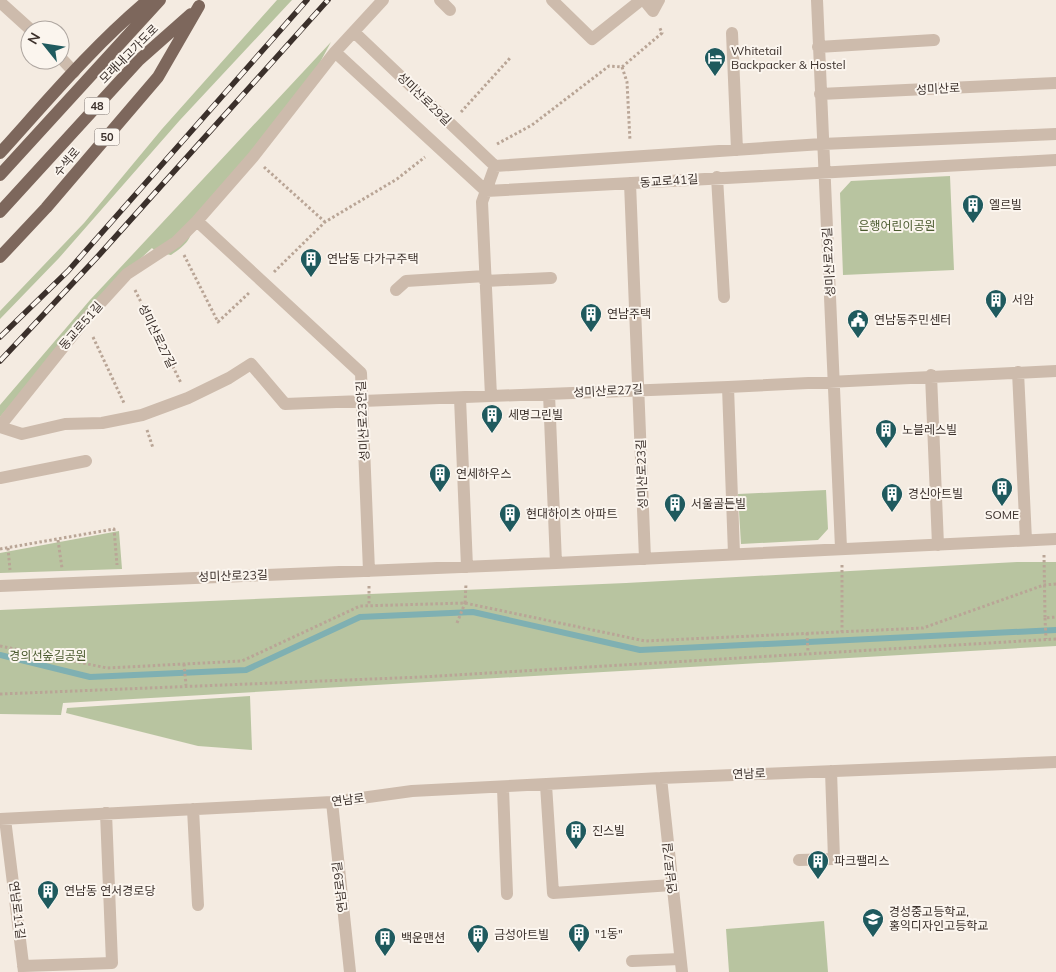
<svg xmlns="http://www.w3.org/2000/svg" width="1056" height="972" font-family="Mulish,'Noto Sans KR',sans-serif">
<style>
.green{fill:#b8c4a0}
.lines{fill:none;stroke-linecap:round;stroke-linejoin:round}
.stream{stroke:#7fb0b2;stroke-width:6}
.path{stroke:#b9a596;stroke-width:3;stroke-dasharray:2.5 2.5;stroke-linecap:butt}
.minor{stroke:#cdbbac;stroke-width:12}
.major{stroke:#7d675c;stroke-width:12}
.rail-casing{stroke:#3b302b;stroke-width:5.5}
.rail{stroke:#fbf5ee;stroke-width:4;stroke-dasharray:11;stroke-linecap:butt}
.path-bridge{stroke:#b9a596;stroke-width:3;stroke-dasharray:2.5 2.5;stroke-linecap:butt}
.labels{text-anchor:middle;stroke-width:4;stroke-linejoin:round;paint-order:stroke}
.shield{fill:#fbf5ee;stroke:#756b66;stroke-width:1}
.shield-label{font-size:11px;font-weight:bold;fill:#3b302b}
.poi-label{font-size:12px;fill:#3b302b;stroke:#fbf5ee;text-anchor:start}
.street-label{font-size:12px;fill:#3b302b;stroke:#fbf5ee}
.park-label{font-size:12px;fill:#4a5a2e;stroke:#fbf5ee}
</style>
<rect width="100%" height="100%" fill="#f4ebe1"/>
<path class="green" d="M277,0H292L180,120L59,258L0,319V311L84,223L162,129Z
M331,42L311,79L195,220C191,240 187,244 171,255L156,252L152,248L107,290L0,417V405L90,300Z
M950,176L954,270L843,275L840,193L851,181Z
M826,490L828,529L818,540L741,544L738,494Z
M119,531L122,569L0,573V553Z
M1017,562H1056V646L63,703L61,715L0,714V610L626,583Z
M250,696L252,750L198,746L66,713L67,708Z
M824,921L828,972H729L726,929Z"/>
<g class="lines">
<path class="stream" d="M0,655L90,677L246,670L360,617L473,612L640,650L1056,630"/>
<path class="path" d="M622,67L627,82L630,141
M461,112L511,57
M497,144L532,125L609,66L622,67L662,33L659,26
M264,167L325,222
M184,255L218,322L250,292
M274,272L325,222L397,179L425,157
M135,290L181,383
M93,337L124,403
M147,430L153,448
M58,540L62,568
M8,548L10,570
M0,549L114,529L117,565
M1044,555L1045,618L1056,617
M842,565V632
M369,586V606
M465,603L466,584
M0,646L107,668L242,661L360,606L465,603L645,641L923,628L1044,585L1056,584
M0,694L422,677L1056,639"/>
<path class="minor" d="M440,0L450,10
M552,0L592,39L641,0
M644,0L653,11L659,0
M817,0L841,548
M0,2L31,30
M354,32L495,166L822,144L1056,134
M732,33L737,150
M818,47L934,40
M335,52L486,191L1056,160
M60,57L74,72
M820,94L1056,83
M717,177L724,297
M630,183L645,559
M197,221L361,373L369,571
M485,281L551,278
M396,290L406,281L485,276
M1018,372L1026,540
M931,375L938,545
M728,387L734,554
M549,394L556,563
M491,396L482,202L495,166
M460,398L467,567
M0,426L85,320L127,274L176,242L197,221L253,157L335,52L383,0
M0,427L22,434L65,424L102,423L142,415L188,398L229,378L251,364L285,404L728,387L1056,371
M0,478L86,461
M0,586L556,563L1056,539
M661,778L682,972
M546,785L553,893L672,885
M503,788L507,894
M332,802L350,972
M193,809L198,905
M0,819L332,802L412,791L661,778L1056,762
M5,819L24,972
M799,860L834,859L831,771
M632,961L680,959
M23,966L112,963L106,813"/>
<path class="major" d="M0,153C47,101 94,45 148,0
M0,175L160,0
M0,212L139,60L191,14
M0,257L46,208L158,77L199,6"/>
<g class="rail-casing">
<path id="rail" d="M0,337L68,271L307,0
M0,361L100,254L328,0"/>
</g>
<use href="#rail" class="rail"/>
<path class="path-bridge" d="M1045,618L1046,639
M457,623L465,603
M807,633L808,652
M184,664L186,685"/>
</g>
<defs>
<g id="hotel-pin" transform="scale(1.125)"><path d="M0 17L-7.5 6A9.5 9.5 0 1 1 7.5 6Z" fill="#1f5a5e" stroke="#fbf5ee"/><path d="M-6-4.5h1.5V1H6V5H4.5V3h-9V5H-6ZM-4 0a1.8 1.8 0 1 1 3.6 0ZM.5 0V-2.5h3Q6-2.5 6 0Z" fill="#fff"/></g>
<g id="building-pin" transform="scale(1.125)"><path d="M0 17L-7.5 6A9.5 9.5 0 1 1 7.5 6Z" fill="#1f5a5e" stroke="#fbf5ee"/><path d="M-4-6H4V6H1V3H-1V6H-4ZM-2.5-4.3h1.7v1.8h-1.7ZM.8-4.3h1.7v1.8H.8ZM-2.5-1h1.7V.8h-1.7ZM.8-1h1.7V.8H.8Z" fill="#fff"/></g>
<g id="civic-pin" transform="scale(1.125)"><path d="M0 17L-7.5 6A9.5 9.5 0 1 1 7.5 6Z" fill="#1f5a5e" stroke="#fbf5ee"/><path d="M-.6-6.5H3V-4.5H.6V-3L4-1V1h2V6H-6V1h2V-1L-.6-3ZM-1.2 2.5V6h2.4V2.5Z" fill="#fff"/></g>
<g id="school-pin" transform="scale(1.125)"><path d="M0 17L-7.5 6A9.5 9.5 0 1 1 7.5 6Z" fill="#1f5a5e" stroke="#fbf5ee"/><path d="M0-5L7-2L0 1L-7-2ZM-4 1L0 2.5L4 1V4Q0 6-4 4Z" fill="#fff"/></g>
</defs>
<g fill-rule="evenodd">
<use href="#hotel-pin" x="715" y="58"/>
<use href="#building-pin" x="973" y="205"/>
<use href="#building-pin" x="311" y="259"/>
<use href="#building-pin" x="996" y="300"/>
<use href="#building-pin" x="591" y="314"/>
<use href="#civic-pin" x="858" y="320"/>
<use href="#building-pin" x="492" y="415"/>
<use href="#building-pin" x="886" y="430"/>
<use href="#building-pin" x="440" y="474"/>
<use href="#building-pin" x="1002" y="488"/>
<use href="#building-pin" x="892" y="494"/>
<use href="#building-pin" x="675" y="504"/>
<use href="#building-pin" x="510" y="514"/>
<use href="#building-pin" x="576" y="831"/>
<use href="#building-pin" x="818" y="861"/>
<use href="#building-pin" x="48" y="891"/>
<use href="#school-pin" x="873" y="919"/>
<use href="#building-pin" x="579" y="934"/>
<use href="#building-pin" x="478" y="935"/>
<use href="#building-pin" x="385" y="938"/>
</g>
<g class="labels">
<g class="shield">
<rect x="84.5" y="97.5" width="25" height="17" rx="4"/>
<rect x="94.5" y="128.5" width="25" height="17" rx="4"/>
</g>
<g class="shield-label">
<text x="97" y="110">48</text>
<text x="107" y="141">50</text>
</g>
<g class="poi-label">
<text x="731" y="55">Whitetail<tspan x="731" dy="14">Backpacker &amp; Hostel</tspan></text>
<text x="989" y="209">엘르빌</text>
<text x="327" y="263">연남동 다가구주택</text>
<text x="1012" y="304">서암</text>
<text x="607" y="318">연남주택</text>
<text x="874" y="324">연남동주민센터</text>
<text x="508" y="419">세명그린빌</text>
<text x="902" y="434">노블레스빌</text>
<text x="456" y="478">연세하우스</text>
<text x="908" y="498">경신아트빌</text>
<text x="691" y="508">서울골든빌</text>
<text x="526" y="518">현대하이츠 아파트</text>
<text x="1002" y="519" text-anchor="middle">SOME</text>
<text x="592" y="835">진스빌</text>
<text x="834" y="865">파크팰리스</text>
<text x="64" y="895">연남동 연서경로당</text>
<text x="889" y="916">경성중고등학교,<tspan x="889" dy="14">홍익디자인고등학교</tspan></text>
<text x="595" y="938">"1동"</text>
<text x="494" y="939">금성아트빌</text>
<text x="401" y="942">백운맨션</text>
</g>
<g class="street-label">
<text transform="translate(129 54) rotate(-45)" y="4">모래내고가도로</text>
<text transform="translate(938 89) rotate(-3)" y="4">성미산로</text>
<text transform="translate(424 99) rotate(44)" y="4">성미산로29길</text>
<text transform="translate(67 162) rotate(-50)" y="4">수색로</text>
<text transform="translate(669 181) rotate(-4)" y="4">동교로41길</text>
<text transform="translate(829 262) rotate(-93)" y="4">성미산로29길</text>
<text transform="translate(81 326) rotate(-49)" y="4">동교로51길</text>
<text transform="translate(157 336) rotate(64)" y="4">성미산로27길</text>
<text transform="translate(608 391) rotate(-3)" y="4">성미산로27길</text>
<text transform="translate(363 421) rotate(-93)" y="4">성미산로23안길</text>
<text transform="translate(642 474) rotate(-92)" y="4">성미산로23길</text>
<text transform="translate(233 576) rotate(-2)" y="4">성미산로23길</text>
<text transform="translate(749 774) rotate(-2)" y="4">연남로</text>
<text transform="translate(348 800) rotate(-7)" y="4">연남로</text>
<text transform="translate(670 868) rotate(-96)" y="4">연남로7길</text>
<text transform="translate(340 887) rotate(-97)" y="4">연남로9길</text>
<text transform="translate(17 910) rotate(83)" y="4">연남로11길</text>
</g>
<g class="park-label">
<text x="897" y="230">은행어린이공원</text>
<text x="48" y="660">경의선숲길공원</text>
</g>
</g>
<g transform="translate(45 45) rotate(300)"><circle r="24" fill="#fbf5ee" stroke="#aea6a0"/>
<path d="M0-4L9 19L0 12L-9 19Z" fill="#1f5a5e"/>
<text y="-8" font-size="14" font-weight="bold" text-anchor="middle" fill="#3b302b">N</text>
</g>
</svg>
